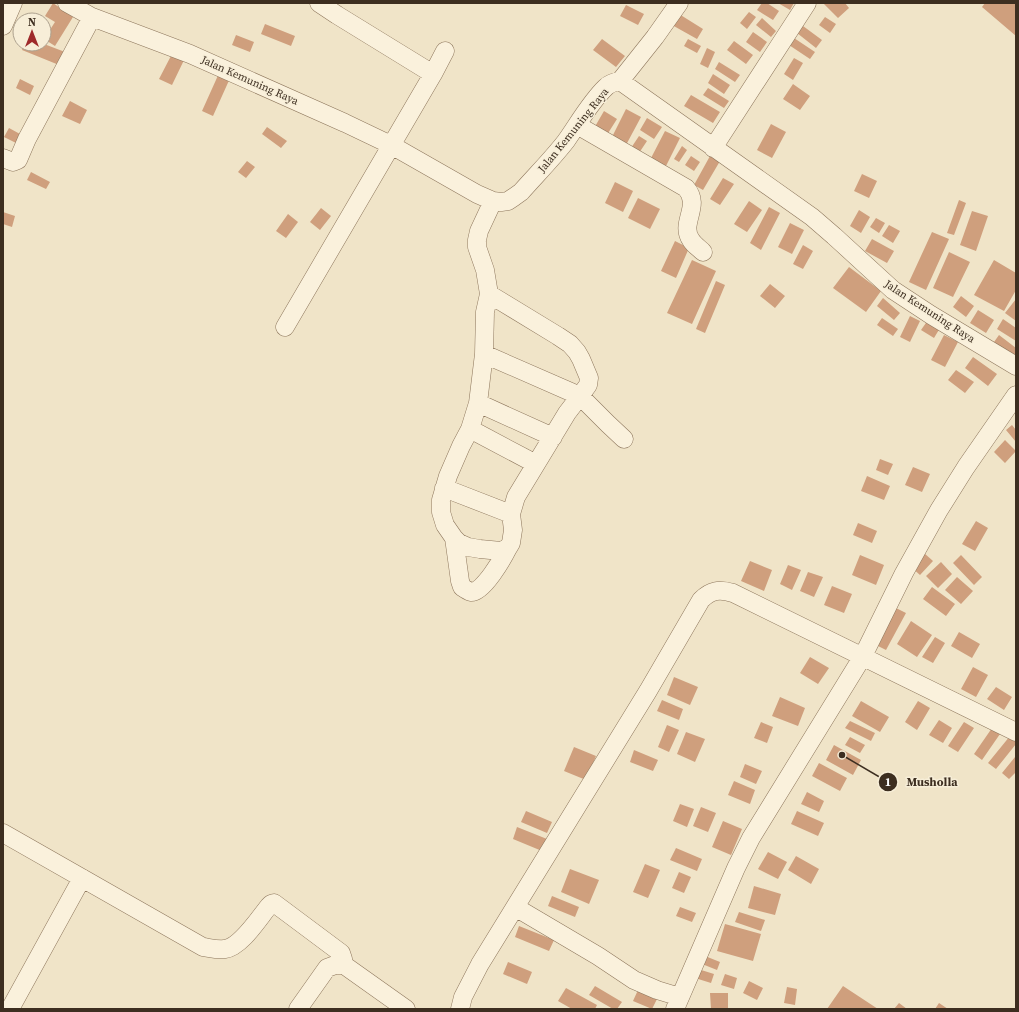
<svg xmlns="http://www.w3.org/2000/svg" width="1019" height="1012" font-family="'Source Serif 4',serif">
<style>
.building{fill:#cf9f7d}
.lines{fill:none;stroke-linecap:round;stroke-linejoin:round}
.minor-casing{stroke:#8d765c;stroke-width:19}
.minor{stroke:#faf1dc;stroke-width:18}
.labels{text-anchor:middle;stroke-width:3;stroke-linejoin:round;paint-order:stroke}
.street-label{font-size:11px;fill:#3d2e20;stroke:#f7eed8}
.leader{fill:none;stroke:#3d2e20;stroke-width:1.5}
.callout-dot{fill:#3d2e20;stroke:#f7eed8;stroke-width:1.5}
.mark-label{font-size:12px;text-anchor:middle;font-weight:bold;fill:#fff}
.callout-label{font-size:12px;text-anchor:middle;font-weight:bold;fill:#3d2e20;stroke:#f7eed8;stroke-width:3;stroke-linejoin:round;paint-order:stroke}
</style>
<rect width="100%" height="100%" fill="#f0e4c8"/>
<path class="building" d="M53,3L73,17L55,46L44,39L55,22L45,16Z
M762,3H767L779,11L773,20L757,10Z
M778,3H794L790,10Z
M823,3H845L849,8L838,18Z
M985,3H1016V36L982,7Z
M626,5L644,14L638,25L620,16Z
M749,12L756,17L747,29L740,23Z
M679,14L703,29L697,39L672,25Z
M825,17L836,24L830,33L819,25Z
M762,18L776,31L771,37L756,25Z
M265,24L295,36L291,46L261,34Z
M803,26L822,40L816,48L797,33Z
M753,32L767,42L760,52L746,42Z
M236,35L254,42L250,52L232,45Z
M794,38L815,52L810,59L789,45Z
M602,39L625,56L616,67L593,50Z
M688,39L701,46L697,53L684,46Z
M734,41L753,55L746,64L727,50Z
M24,44H44L65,52L59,65L22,50Z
M707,48L715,52L708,68L700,64Z
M173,52L185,58L172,85L159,79Z
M794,58L803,63L793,80L784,74Z
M719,62L740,75L735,82L715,69Z
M220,71L231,76L213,116L202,111Z
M713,74L730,85L724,94L708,83Z
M20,79L34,86L30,95L16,88Z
M793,84L810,96L800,110L783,99Z
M708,88L729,101L724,108L703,95Z
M691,95L720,112L713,123L684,106Z
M70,101L87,110L80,124L62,116Z
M626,109L641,117L626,145L612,137Z
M604,111L617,119L605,138L593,130Z
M647,118L662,127L654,139L640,130Z
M771,124L786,132L772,158L757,150Z
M267,127L287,141L281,148L262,134Z
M9,128L20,134L16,143L4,137Z
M665,131L680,138L666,166L651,158Z
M639,136L647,141L639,153L631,148Z
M682,146L687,150L679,162L674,159Z
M691,156L700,162L694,171L685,165Z
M710,156L720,161L703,190L694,185Z
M247,161L255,167L246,178L238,172Z
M31,172L50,182L46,189L27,180Z
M862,174L877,181L869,198L854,191Z
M723,178L734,184L720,205L710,199Z
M615,182L633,191L623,212L605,203Z
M638,198L660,209L650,229L628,218Z
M959,200L966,203L954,235L947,233Z
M749,201L762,210L747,232L734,224Z
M769,207L780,213L761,250L750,243Z
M321,208L331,216L320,230L310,222Z
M859,210L870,217L861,233L850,226Z
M972,211L988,216L976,251L960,245Z
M3,212L15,216L12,227L3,224Z
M288,214L298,222L286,238L276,231Z
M876,218L885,223L879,233L870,227Z
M790,223L804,230L792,254L778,247Z
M889,225L900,231L893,243L882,236Z
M932,232L949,239L926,290L909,282Z
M872,239L894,251L887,263L865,251Z
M675,241L689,248L676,278L661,271Z
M803,245L813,251L803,269L793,264Z
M949,252L970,262L953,297L933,288Z
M692,260L716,271L692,324L667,313Z
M994,260L1016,273V290L1004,311L974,295Z
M849,267L881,291L866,312L833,288Z
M716,281L725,285L705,333L696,329Z
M770,284L785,296L775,308L760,296Z
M961,296L974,306L966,317L953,307Z
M883,298L900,313L894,320L877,306Z
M1016,299V321L1005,313Z
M978,310L994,320L986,333L970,323Z
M910,316L920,321L910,342L900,337Z
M882,318L898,329L893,336L877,325Z
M1003,319L1016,328V341L997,329Z
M928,320L940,328L934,338L921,330Z
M944,335L958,342L945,367L931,360Z
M999,335L1016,348V358L994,342Z
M973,357L997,374L988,386L965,368Z
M956,370L974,382L965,393L948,380Z
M1012,425L1016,430V442L1006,430Z
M1005,440L1016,451L1005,463L994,452Z
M880,459L893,464L888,475L876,470Z
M913,467L930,474L922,492L905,485Z
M867,476L890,486L884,500L861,491Z
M976,521L988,528L975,551L962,544Z
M858,523L877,531L872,543L853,535Z
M924,553L933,561L920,575L911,567Z
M860,555L884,565L876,585L852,575Z
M961,555L982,577L974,585L953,563Z
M750,561L772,570L764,591L741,581Z
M941,562L952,574L938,588L926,576Z
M788,565L801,570L792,590L780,584Z
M808,572L823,577L814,597L800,591Z
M957,577L973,591L961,604L945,590Z
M832,586L852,594L844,613L824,605Z
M932,587L955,604L946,616L923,599Z
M896,608L906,613L886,650L876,645Z
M911,621L932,635L917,657L897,644Z
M959,632L980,644L972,658L951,646Z
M935,637L945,643L933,663L922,657Z
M810,657L829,668L818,684L800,673Z
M973,667L988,675L976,697L961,689Z
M674,677L698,687L690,705L667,695Z
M996,687L1012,697L1004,710L987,699Z
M780,697L805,708L798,726L772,716Z
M662,700L683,709L679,720L657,711Z
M861,701L889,717L880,732L852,716Z
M918,701L930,708L917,730L905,722Z
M939,720L952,728L943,743L929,735Z
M850,721L875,733L871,741L845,728Z
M761,722L773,727L767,743L754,738Z
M964,722L974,728L958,752L948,746Z
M667,725L679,730L669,752L658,747Z
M992,728L1000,734L982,760L974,754Z
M686,732L705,739L695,762L677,754Z
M1010,736L1016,741V744L996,769L988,763Z
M850,737L865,745L860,753L845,745Z
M834,745L861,760L853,775L826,760Z
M574,747L596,756L586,780L564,771Z
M634,750L658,760L653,771L630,762Z
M1015,757L1016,758V772L1009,779L1002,773Z
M819,763L847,778L840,791L812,776Z
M745,764L762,771L756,784L740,777Z
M734,781L755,790L750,804L728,795Z
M807,792L824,801L819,812L801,804Z
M680,804L694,809L687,827L673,821Z
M701,807L716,813L708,832L693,826Z
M526,811L552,822L547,833L521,822Z
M797,811L824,823L818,836L791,824Z
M723,821L742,829L731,855L712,847Z
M517,827L547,839L542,851L513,839Z
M676,848L702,859L697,871L670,860Z
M768,852L787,862L778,879L758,869Z
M796,856L819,869L811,884L788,870Z
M645,864L660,870L648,898L633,892Z
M570,869L599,880L589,904L561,892Z
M679,872L691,877L684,893L672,888Z
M754,886L781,894L775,915L748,908Z
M552,896L579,907L575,917L548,906Z
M680,907L696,913L692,922L676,916Z
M739,912L765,920L761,931L735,922Z
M725,924L761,934L753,961L717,951Z
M519,926L554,940L549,951L515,937Z
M705,956L720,962L717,970L702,964Z
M508,962L532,972L527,984L503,974Z
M698,969L714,974L711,983L695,978Z
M725,974L737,978L734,989L721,985Z
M749,981L763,988L757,1000L743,993Z
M595,986L622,1002L617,1009H613L589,995Z
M843,986L878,1009H827Z
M787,987L797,989L795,1005L784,1003Z
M566,988L597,1005L595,1009H572L558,1001Z
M638,990L657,999L652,1009L633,1001Z
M710,993H728V1009H711Z
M899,1003L907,1009H894Z
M939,1003L948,1009H935Z"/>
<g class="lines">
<g class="minor-casing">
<path id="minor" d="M67,3L92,17L190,54L345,123L391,145L477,194L493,201L501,202L508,201L514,197L521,192C536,175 552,159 566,141C578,124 591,101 606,87C610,83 614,82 620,81L812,217L834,236L893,290L931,315L1016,366
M319,3L337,15L433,74
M3,26L13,3
M620,81L655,37L679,3
M577,125L686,188C702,206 679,223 691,240C694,245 699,248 703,252
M713,148L807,3
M3,158L13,162L18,160L27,139L92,17
M493,201L479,231L477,240V247L485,270L489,294L485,312L484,354L478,403L470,429L461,446L448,476L441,500V512L445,525L454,538L459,543L468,547L480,549L501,551L508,548L511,543L513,530L511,514L516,497L567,413L580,396L608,424L624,439
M285,327L433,74L445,51
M484,354L580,396L588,385L589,378L581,359L577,352L570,344L558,336L489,294
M478,403L553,437
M470,429L536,464
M444,488L511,514
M454,538L460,581L462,587C465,589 468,591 471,592C483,593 503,558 508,548
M3,833L203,947C210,948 217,950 225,949C241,947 259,918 269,906L271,904L274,903L341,953L343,959L344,965
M515,907L598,956L634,980L657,990L680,997
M10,1009L82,878
M298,1009L327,968L335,965H344L406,1009
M460,1009L463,997L480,964L648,691L701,600C711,590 719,589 733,593L1016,732
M675,1009L736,868L751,838L863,656L904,573L939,510L966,467L1016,395"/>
</g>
<use href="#minor" class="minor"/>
</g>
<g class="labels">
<g class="street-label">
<text transform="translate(250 80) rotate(24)" y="4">Jalan Kemuning Raya</text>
<text transform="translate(573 130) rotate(-51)" y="4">Jalan Kemuning Raya</text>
<text transform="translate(930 311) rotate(33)" y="4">Jalan Kemuning Raya</text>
</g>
</g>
<path class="leader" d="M842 755L888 782"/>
<g class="callout-dot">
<circle cx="842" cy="755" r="4"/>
<circle cx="888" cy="782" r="10"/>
</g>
<g class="mark-label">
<text x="888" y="786">1</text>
</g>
<g class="callout-label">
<text x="932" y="786">Musholla</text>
</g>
<rect width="1019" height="1012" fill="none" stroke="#3d2e20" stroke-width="8"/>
<g transform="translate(32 32)"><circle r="19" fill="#f7eed8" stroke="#ada18e"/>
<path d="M0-3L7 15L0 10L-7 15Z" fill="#9e2a2b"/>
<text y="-6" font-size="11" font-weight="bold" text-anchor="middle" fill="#3d2e20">N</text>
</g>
</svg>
